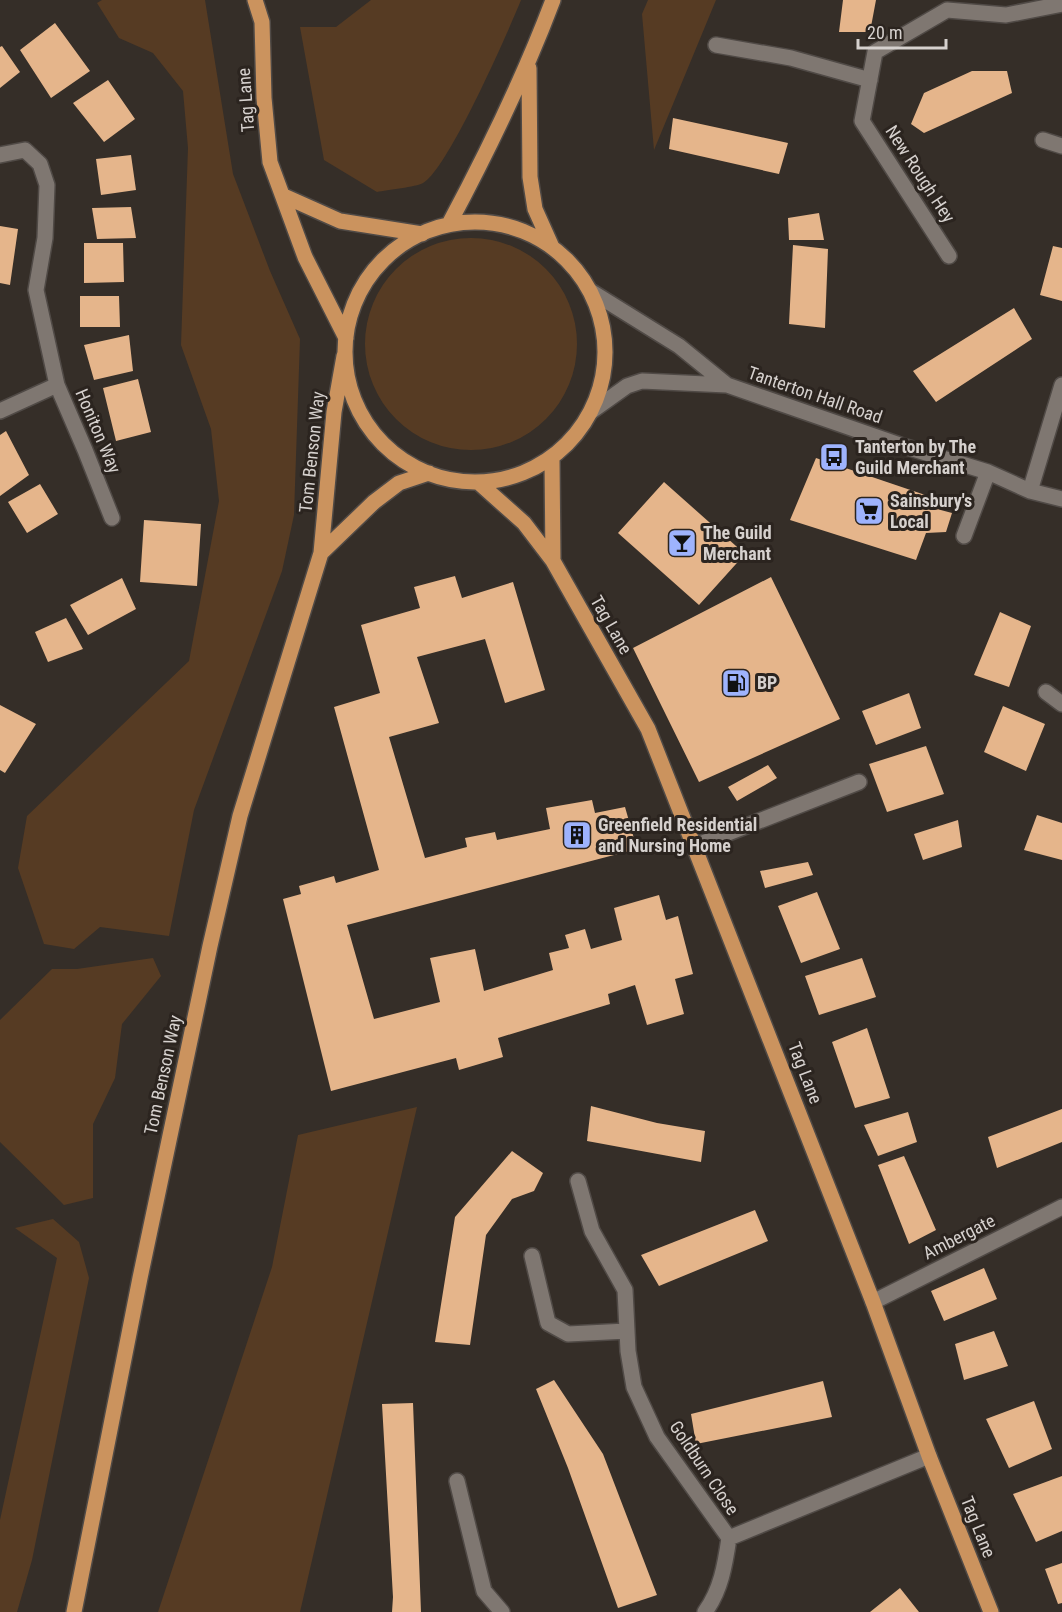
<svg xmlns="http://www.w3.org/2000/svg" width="1062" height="1612" font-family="'Roboto Condensed',sans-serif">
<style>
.green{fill:#563b23}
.building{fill:#e5b58b}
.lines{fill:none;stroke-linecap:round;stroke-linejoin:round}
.minor-casing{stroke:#504a46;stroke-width:18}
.major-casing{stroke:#504a46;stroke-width:18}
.minor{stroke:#7f7771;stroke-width:15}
.major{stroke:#cb935e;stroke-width:15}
.labels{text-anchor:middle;stroke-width:6;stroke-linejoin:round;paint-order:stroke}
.street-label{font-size:18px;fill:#d6d1ce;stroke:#2b241f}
.poi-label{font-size:18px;font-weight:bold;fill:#d6d1ce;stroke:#2b241f;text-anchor:start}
</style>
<rect width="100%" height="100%" fill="#352e28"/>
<path class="green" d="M102,0H205L233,174L270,271L300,339L294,515L282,571L194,810L169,936L100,927L74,949L44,944L18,868L27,816L189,661L219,501L211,429L181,345L188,148L183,91L153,53L119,38L97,3Z
M371,0H521C508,32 448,169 423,183C416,187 387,190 377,192L324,160L300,27H336Z
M648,0H716L654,150L642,14Z
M365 344a106 106 0 1 1 212 0a106 106 0 1 1-212 0Z
M153,958L161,976L122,1024L115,1078L93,1124V1198L64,1205L0,1142V1020L52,969H77Z
M417,1107L300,1612H158L272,1267L298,1135Z
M53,1219L79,1242L89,1278L32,1560L17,1612H0V1520L57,1258L15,1228Z"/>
<path class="building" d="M843,0H876L870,32H839Z
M55,23L90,71L51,98L20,50Z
M2,46L20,72L0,88V47Z
M972,71H1007L1012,93L924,133L911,124L924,93Z
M108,80L135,119L104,142L73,103Z
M673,118L788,143L779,174L669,149Z
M131,155L136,190L101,195L96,159Z
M131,207L136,238L97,239L92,208Z
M819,213L824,240H789L788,218Z
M0,226L18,229L10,285L0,283Z
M84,243H123L124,282L84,283Z
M793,245L828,249L825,328L789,324Z
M1053,246L1062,248V301L1040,295Z
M80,296H119L120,327H80Z
M1014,308L1032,339L936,402L913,371Z
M129,335L133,371L94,380L84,345Z
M138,379L151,432L116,441L103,388Z
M6,431L29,475L0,496V435Z
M816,458L940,500L937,509L952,513L946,532L926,533L916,560L790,520Z
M664,482L745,554L699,605L618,533Z
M40,484L58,514L27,533L8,502Z
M144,520L201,524L197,586L140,582Z
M455,576L462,598L513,582L545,690L505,703L485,639L417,657L439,723L389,737L425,858L467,847L465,838L495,832L497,840L550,829L546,808L592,800L595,813L625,807L637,849L347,925L374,1019L440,1002L430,958L475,949L484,991L553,970L549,953L569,948L565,935L585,929L591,949L622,940L614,908L659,895L666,920L678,916L693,974L675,979L684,1014L647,1025L635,985L608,994L610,1004L498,1038L503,1057L459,1070L456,1058L331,1091L283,899L301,894L299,886L334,876L336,883L379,870L334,707L380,693L361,625L420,608L414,587Z
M771,577L840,719L699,782L633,648Z
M122,578L136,609L88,635L70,605Z
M1000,612L1031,626L1009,687L974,675Z
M66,618L83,649L48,662L35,632Z
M909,693L921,728L876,745L862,711Z
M0,705L36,724L5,773L0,770Z
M1003,706L1045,724L1026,771L984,752Z
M926,746L944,794L887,812L869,764Z
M768,765L777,778L737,801L728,787Z
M1037,815L1062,823V860L1024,850Z
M958,820L962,847L923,860L914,834Z
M808,862L813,875L765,888L760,871Z
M817,892L840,949L801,963L778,906Z
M862,958L876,997L819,1015L805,976Z
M867,1028L890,1098L855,1108L832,1042Z
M591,1106L657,1123L705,1131L701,1162L587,1141Z
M1062,1109V1142L997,1168L988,1137Z
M908,1112L917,1142L878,1156L864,1125Z
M512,1151L543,1173L534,1191L512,1199L486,1235L470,1345L435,1342L455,1217Z
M904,1156L936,1230L909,1244L878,1165Z
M755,1210L768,1241L659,1286L641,1255Z
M984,1268L997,1299L944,1321L931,1291Z
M994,1331L1008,1366L964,1380L955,1344Z
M554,1380L603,1454L657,1595L618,1608L568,1468L536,1389Z
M823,1381L832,1417L696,1444L691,1414Z
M1034,1401L1052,1449L1009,1468L986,1419Z
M413,1403L421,1612H392L393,1597L382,1404Z
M1062,1476V1531L1036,1542L1013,1494Z
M1062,1563V1603L1058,1604L1045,1569Z
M900,1588L919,1612H870Z"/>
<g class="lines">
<g class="minor-casing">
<path id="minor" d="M716,45L791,58L870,80
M1043,140L1062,146
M0,155L25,150L40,164L47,185L45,238L36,290L57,385
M949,256L862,121L875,52L947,10L1006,15L1062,4
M592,292L679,346L727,385
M0,411L57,385L85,450L112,518
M592,411L627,386L642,381L727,385L900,445L988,472L1030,491L1062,499
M1030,491L1062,385
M964,536L988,472
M1046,692L1062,704
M695,846L859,782
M578,1181L592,1231L625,1290L628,1351L634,1387L657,1437L729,1538
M532,1256L548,1323L568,1334L627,1331
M873,1302L1062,1207
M457,1481L484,1591L502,1612
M705,1612C721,1590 725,1565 729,1538L929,1456"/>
</g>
<g class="major-casing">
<path id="major" d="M255,0L262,22L264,98L270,162L305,257L346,338
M529,68L530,177L535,209L552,247
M284,196L340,221L422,234
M345 352a130 130 0 1 1 260 0a130 130 0 1 1-260 0Z
M449,224C488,151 524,77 553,0
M552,460L553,561
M478,482L524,523L553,561L648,729L873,1302L929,1456L991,1612
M321,553L374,502L399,483L429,473
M74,1612L140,1278L210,946L240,816L321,553L334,412L344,356"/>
</g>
<use href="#minor" class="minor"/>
<use href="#major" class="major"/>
</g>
<defs>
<g id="bus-square" transform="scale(1.5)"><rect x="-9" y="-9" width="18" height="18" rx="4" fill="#9eb3fd" stroke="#2b241f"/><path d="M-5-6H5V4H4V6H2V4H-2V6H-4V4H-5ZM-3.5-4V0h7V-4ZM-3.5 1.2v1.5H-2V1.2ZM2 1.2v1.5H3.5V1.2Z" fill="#111"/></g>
<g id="supermarket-square" transform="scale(1.5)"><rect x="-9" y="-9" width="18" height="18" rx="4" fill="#9eb3fd" stroke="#2b241f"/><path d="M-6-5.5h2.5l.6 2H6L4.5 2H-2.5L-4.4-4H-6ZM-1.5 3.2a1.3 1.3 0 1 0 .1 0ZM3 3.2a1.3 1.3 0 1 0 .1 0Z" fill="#111"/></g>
<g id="bar-square" transform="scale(1.5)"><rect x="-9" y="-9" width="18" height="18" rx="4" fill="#9eb3fd" stroke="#2b241f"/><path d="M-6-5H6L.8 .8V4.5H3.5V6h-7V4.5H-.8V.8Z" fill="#111"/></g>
<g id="fuel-square" transform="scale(1.5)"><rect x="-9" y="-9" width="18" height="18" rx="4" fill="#9eb3fd" stroke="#2b241f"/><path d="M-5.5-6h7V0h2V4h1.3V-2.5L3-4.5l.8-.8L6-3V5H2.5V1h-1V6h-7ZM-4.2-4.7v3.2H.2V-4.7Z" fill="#111"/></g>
<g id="building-square" transform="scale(1.5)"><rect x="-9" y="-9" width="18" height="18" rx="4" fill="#9eb3fd" stroke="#2b241f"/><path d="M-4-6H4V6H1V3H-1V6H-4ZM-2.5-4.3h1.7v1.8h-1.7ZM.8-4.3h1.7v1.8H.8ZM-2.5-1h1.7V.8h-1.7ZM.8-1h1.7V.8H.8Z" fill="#111"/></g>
</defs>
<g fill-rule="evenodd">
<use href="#bus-square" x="834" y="457"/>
<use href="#supermarket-square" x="869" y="511"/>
<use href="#bar-square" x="682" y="543"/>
<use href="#fuel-square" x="736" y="683"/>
<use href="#building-square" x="577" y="835"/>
</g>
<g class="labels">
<g class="street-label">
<text transform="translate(246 100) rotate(-94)" y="6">Tag Lane</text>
<text transform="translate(920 174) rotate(57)" y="6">New Rough Hey</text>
<text transform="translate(815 395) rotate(19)" y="6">Tanterton Hall Road</text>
<text transform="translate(98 431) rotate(67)" y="6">Honiton Way</text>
<text transform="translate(312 452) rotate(-84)" y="6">Tom Benson Way</text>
<text transform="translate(611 625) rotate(60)" y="6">Tag Lane</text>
<text transform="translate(805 1073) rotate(69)" y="6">Tag Lane</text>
<text transform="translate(163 1075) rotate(-78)" y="6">Tom Benson Way</text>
<text transform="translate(959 1237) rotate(-27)" y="6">Ambergate</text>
<text transform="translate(704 1468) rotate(56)" y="6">Goldburn Close</text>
<text transform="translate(978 1527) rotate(68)" y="6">Tag Lane</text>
</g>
<g class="poi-label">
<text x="855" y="453">Tanterton by The<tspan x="855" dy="21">Guild Merchant</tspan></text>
<text x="890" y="507">Sainsbury's<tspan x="890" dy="21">Local</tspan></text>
<text x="703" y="539">The Guild<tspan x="703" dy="21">Merchant</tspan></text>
<text x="757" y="689">BP</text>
<text x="598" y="831">Greenfield Residential<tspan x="598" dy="21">and Nursing Home</tspan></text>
</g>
</g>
<path d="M858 39v9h88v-9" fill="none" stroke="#d6d1ce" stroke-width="3"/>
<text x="867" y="39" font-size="18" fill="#d6d1ce" stroke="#2b241f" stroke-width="4.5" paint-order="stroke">20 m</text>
</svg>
